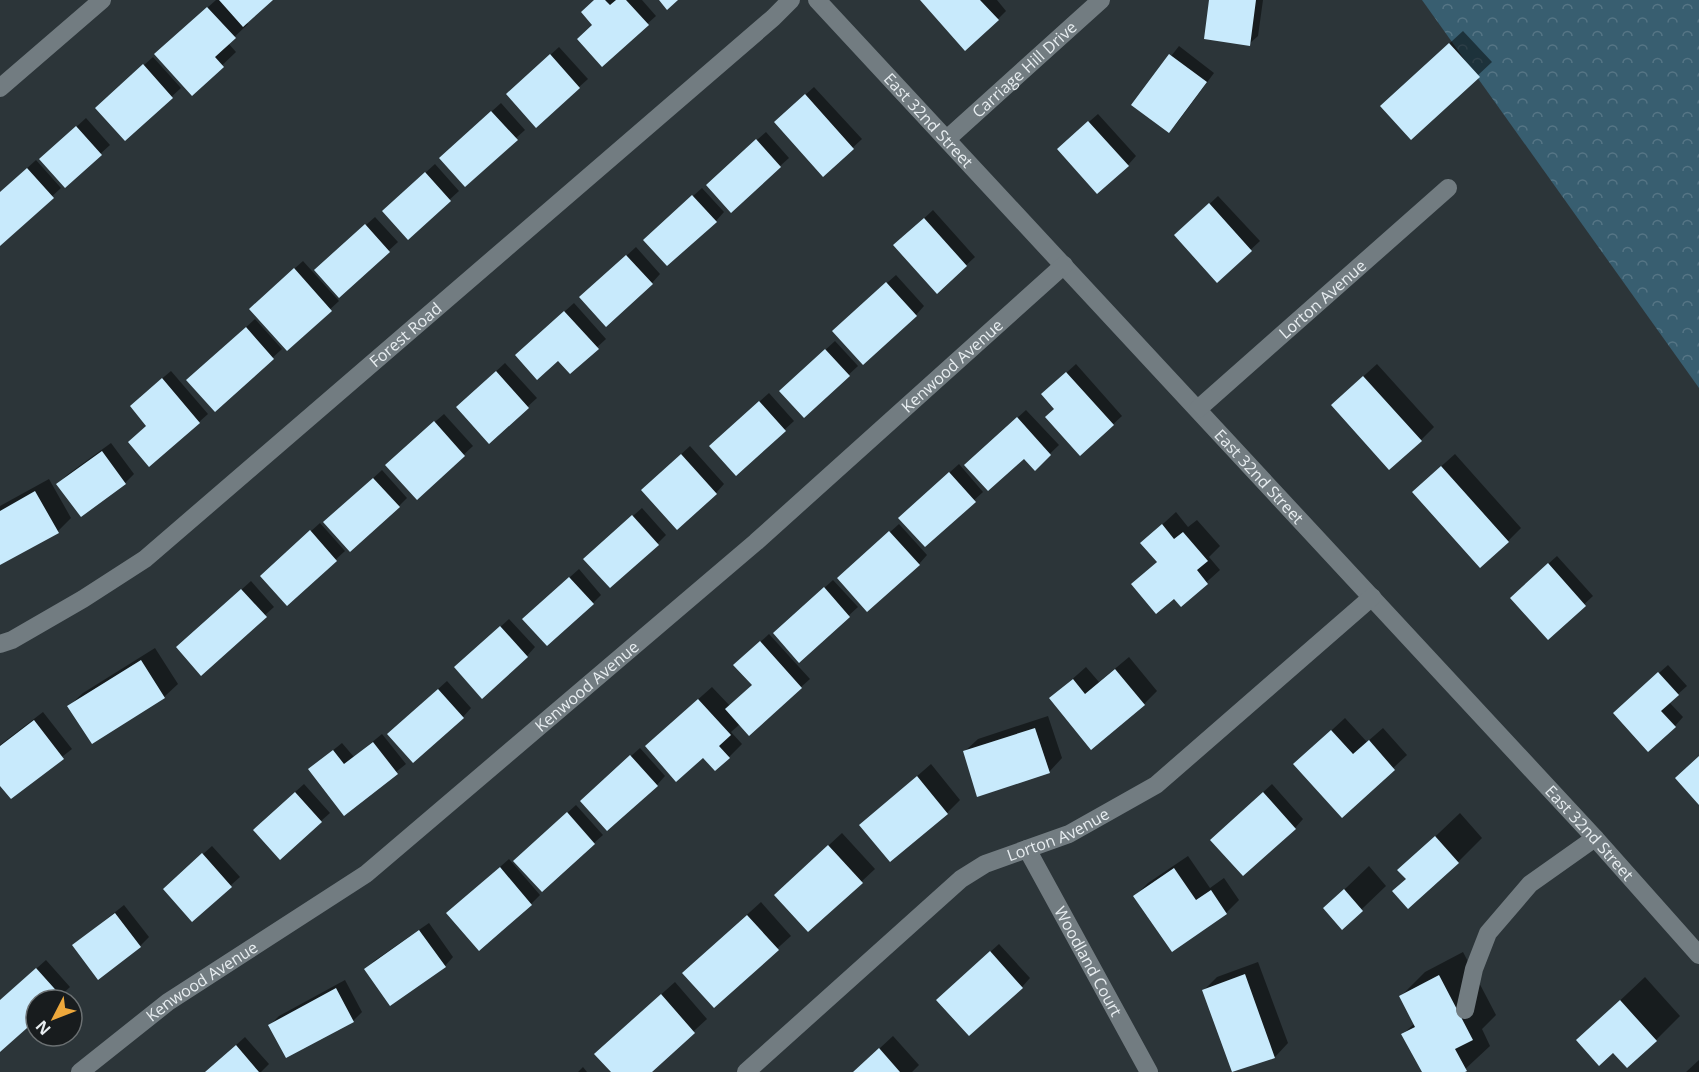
<svg xmlns="http://www.w3.org/2000/svg" width="1699" height="1072" font-family="'Open Sans',sans-serif">
<style>
.park{fill:url(#park-crowns)}
.shadow{fill:#0007}
.building{fill:#c8eafc}
.lines{fill:none;stroke-linecap:round;stroke-linejoin:round}
.minor{stroke:#727c81;stroke-width:18}
.labels{text-anchor:middle;stroke-width:6;stroke-linejoin:round;paint-order:stroke}
.street-label{font-size:16px;fill:#e7edf0;stroke:#181c1e}
</style>
<defs>
<pattern id="park-crowns" width="20" height="18" patternUnits="userSpaceOnUse" patternTransform="scale(1.5)"><rect width="20" height="18" fill="#385e70"/><path d="M2 6a3 3 0 1 1 6 0M12 15a3 3 0 1 1 6 0" fill="none" stroke="#557585"/></pattern>
</defs>
<rect width="100%" height="100%" fill="#2c3539"/>
<path class="park" d="M1422,0H1699V388Z"/>
<path class="shadow" d="M216,0H271L246,22L248,24L228,43L236,52L192,94L170,41Z
M595,0H642L656,16L647,24L594,25Z
M923,0H997L1006,11L998,19Z
M1211,0H1263L1258,36L1249,44Z
M1463,31L1492,62L1411,138L1395,93Z
M1179,46L1214,73L1177,123L1169,131L1133,105Z
M559,47L588,79L579,87L516,86Z
M153,57L181,88L125,139L106,99Z
M814,87L862,139L823,175L784,114Z
M501,103L525,130L516,138L450,149Z
M1098,114L1136,156L1128,165L1067,141Z
M86,118L110,145L65,186L50,151Z
M766,132L789,158L780,166L716,176Z
M36,160L61,188L0,244V193Z
M435,164L459,191L408,237L393,202Z
M702,188L724,212L716,221L654,231Z
M1218,196L1260,241L1217,281L1185,227Z
M933,210L975,257L937,292L904,237Z
M375,217L398,242L339,296L325,261Z
M636,247L660,274L652,283L590,289Z
M303,261L339,301L287,349L259,300Z
M896,275L924,306L916,315L843,322Z
M574,303L606,339L570,372L558,359L525,347Z
M255,319L282,349L215,410L197,372Z
M835,341L858,366L804,416L790,382Z
M505,363L537,398L489,442L466,399Z
M1076,364L1122,416L1081,454L1056,409L1052,386Z
M1377,364L1434,427L1421,440L1346,392Z
M171,371L208,414L199,422L148,425L140,397Z
M769,393L794,421L736,474L720,437Z
M1026,410L1059,445L1035,468L1024,457L975,456Z
M444,414L473,446L417,498L396,456Z
M111,443L134,474L125,483L58,484L67,475Z
M690,446L724,484L716,493L652,481Z
M1455,454L1521,528L1508,541L1427,479Z
M959,464L983,492L925,545L909,509Z
M382,470L407,498L399,506L334,514Z
M49,479L71,518L58,531L0,564V506Z
M642,508L666,535L658,543L594,550Z
M1176,512L1188,527L1197,520L1220,546L1209,557L1220,570L1181,605L1174,597L1133,584L1158,561L1142,543Z
M320,523L345,551L287,604L271,567Z
M899,524L927,555L919,564L848,570Z
M1557,556L1593,596L1548,638L1520,589Z
M579,569L601,595L593,603L533,610Z
M833,580L858,607L799,661L783,625Z
M251,581L274,607L201,673L187,639Z
M509,619L535,647L527,656L465,659Z
M769,634L810,679L801,687L740,724L731,732L742,744L729,757L703,756L660,733L712,687L730,706L753,685L744,657Z
M155,648L178,684L164,697L92,742L69,706L83,693Z
M1129,657L1157,691L1144,704L1051,698L1086,667L1099,682Z
M1668,665L1687,686L1669,702L1683,717L1675,726L1623,705Z
M447,681L471,708L463,717L398,725Z
M43,712L72,749L11,797L0,783V745Z
M1048,716L1062,758L1049,772L964,752L978,739Z
M1345,718L1367,742L1383,728L1407,755L1342,816L1309,751Z
M382,734L406,764L345,813L310,769L342,743L354,757Z
M640,748L665,776L657,785L591,792Z
M931,764L960,800L947,813L861,825Z
M304,784L330,813L321,821H263Z
M1272,784L1303,819L1295,828L1221,831Z
M576,805L603,835L594,843L524,852Z
M1460,813L1482,838L1458,862L1407,879L1400,870Z
M842,833L875,869L861,882H789Z
M212,846L240,877L192,920L173,881Z
M1188,856L1210,888L1224,878L1239,900L1226,913L1135,896L1148,883Z
M509,859L540,895L531,904L457,905Z
M1369,866L1386,886L1342,928L1325,908Z
M761,902L791,936L714,1006L697,960Z
M124,905L149,937L140,946L74,945Z
M429,923L453,957L445,966L366,970L374,961Z
M999,944L1030,978L1022,987L947,991Z
M1463,952L1496,1015L1482,1029L1490,1046L1462,1072H1424L1403,1034L1415,1023L1401,996L1425,972Z
M46,960L70,987L56,1000H36V1018L0,1048V1001Z
M1258,962L1288,1043L1275,1057L1233,1071L1204,990L1217,977Z
M1645,977L1680,1016L1656,1040L1627,1066L1613,1051L1578,1040Z
M345,980L362,1012L354,1020L287,1056L270,1025L279,1016Z
M675,982L707,1019L649,1072H613L609,1041Z
M893,1036L919,1065L912,1072H854Z
M245,1037L269,1064L261,1072H206Z
M1699,1060V1072H1686Z
M583,1067L587,1072H578Z"/>
<path class="building" d="M219,0H273L243,27Z
M594,0H605L610,5L616,0H626L649,25L602,67L577,39L592,25L581,12Z
M659,0H678L667,10Z
M920,0H980L999,20L965,51Z
M1209,0H1256L1250,46L1204,39Z
M207,7L236,38L215,57L224,67L192,96L154,54Z
M1449,43L1480,77L1411,140L1380,106Z
M550,54L580,88L536,128L506,94Z
M1169,54L1207,82L1169,133L1131,105Z
M143,64L173,98L125,141L95,108Z
M805,94L854,149L823,177L774,122Z
M491,111L518,140L465,187L439,158Z
M1088,121L1129,166L1097,194L1057,149Z
M76,126L102,155L65,188L39,159Z
M756,139L781,167L731,213L706,185Z
M27,168L54,198L0,246V192Z
M425,172L451,201L408,240L382,211Z
M692,195L717,222L667,266L643,240Z
M1209,203L1252,251L1217,283L1174,235Z
M924,218L967,266L937,294L893,245Z
M365,224L390,252L339,298L314,270Z
M626,255L653,284L606,327L579,297Z
M294,268L332,311L287,351L249,309Z
M886,282L917,316L863,365L832,331Z
M564,311L599,349L570,374L558,361L537,380L515,355Z
M246,327L274,359L215,412L186,380Z
M825,349L850,376L804,418L779,391Z
M496,371L529,408L489,444L456,407Z
M1066,372L1114,425L1080,456L1045,417L1054,409L1041,394Z
M1363,376L1422,441L1389,470L1331,405Z
M162,378L200,423L149,467L128,442L146,426L130,406Z
M759,401L786,431L736,476L709,446Z
M1017,417L1051,455L1035,471L1024,459L988,491L964,465Z
M434,421L465,456L417,500L385,465Z
M102,451L126,484L81,517L56,484Z
M681,454L717,494L677,530L641,490Z
M1441,466L1509,542L1480,568L1412,492Z
M949,472L976,502L925,547L898,518Z
M373,478L400,507L350,552L323,522Z
M35,491L59,533L0,565V511Z
M632,515L659,545L610,588L583,559Z
M1162,524L1174,539L1183,532L1208,561L1197,570L1208,584L1181,607L1174,599L1156,614L1131,584L1157,562L1140,543Z
M310,530L337,561L287,606L260,576Z
M889,531L920,565L867,612L837,578Z
M1548,563L1586,606L1548,640L1510,598Z
M569,577L594,604L547,646L522,619Z
M824,587L850,617L799,663L773,633Z
M241,589L267,617L201,676L176,647Z
M500,626L528,657L482,699L454,667Z
M760,641L802,688L749,736L725,709L752,685L733,665Z
M141,660L165,698L92,744L67,706Z
M1115,669L1145,705L1091,750L1049,698L1073,679L1085,694Z
M1658,672L1679,695L1661,711L1676,727L1648,752L1613,713Z
M438,689L464,718L413,763L387,734Z
M698,699L731,735L719,746L730,758L715,771L703,758L676,782L645,746Z
M34,720L64,759L11,799L0,786V746Z
M1035,728L1050,773L977,797L963,751Z
M1331,730L1353,754L1369,740L1395,770L1342,818L1293,764Z
M373,742L398,774L344,816L308,769L333,750L344,764Z
M630,755L658,786L607,831L580,801Z
M1699,756V805L1675,778Z
M917,776L948,814L890,862L859,825Z
M295,792L322,822L280,860L253,830Z
M1263,792L1296,829L1243,876L1210,840Z
M567,812L595,844L542,892L513,861Z
M1435,836L1459,863L1408,909L1392,891L1406,879L1397,870Z
M828,845L863,883L808,932L774,895Z
M202,853L232,887L192,922L163,889Z
M500,867L532,905L479,951L446,913Z
M1174,868L1196,900L1211,890L1227,914L1172,952L1133,896Z
M1344,889L1363,911L1342,930L1323,908Z
M115,913L141,947L98,980L72,945Z
M747,915L779,950L714,1008L682,973Z
M419,930L446,967L390,1006L364,969Z
M990,951L1023,988L969,1036L936,1000Z
M36,968L62,997L58,1000H36V1020L0,1052V1000Z
M1245,974L1275,1058L1232,1072L1202,990Z
M1439,975L1473,1040L1455,1049L1467,1071L1465,1072H1422L1401,1034L1415,1027L1399,996Z
M336,988L354,1022L286,1058L268,1025Z
M661,994L695,1033L652,1072H611L594,1054Z
M1620,1000L1657,1041L1627,1068L1613,1053L1599,1066L1576,1040Z
M236,1045L259,1072H205Z
M879,1048L900,1072H853Z"/>
<g class="lines">
<g class="minor">
<path id="s1" d="M817,0L1595,838L1699,955"/>
<path d="M0,88L102,0"/>
<path id="s2" d="M947,139L1101,0"/>
<path id="s3" d="M1198,409L1448,188"/>
<path id="s4" d="M0,644L12,640L83,599L145,559L773,18L791,0"/>
<path id="s5" d="M1027,849L1149,1072"/>
<path d="M1465,1010L1474,969L1488,933L1530,884L1595,838"/>
<path id="s6" d="M80,1072L168,1002L366,874L756,542L1064,265"/>
<path id="s7" d="M746,1072L961,879L985,864L1069,834L1156,785L1372,597"/>
</g>
</g>
<g class="labels">
<g class="street-label">
<text dy="6" stroke="none"><textPath href="#s2" startOffset="104">Carriage Hill Drive</textPath></text>
<text dy="6" stroke="none"><textPath href="#s1" startOffset="164">East 32nd Street</textPath></text>
<text dy="6" stroke="none"><textPath href="#s3" startOffset="166">Lorton Avenue</textPath></text>
<text dy="6" stroke="none"><textPath href="#s4" startOffset="512">Forest Road</textPath></text>
<text dy="6" stroke="none"><textPath href="#s6" startOffset="1124">Kenwood Avenue</textPath></text>
<text dy="6" stroke="none"><textPath href="#s1" startOffset="650">East 32nd Street</textPath></text>
<text dy="6" stroke="none"><textPath href="#s6" startOffset="638">Kenwood Avenue</textPath></text>
<text dy="6" stroke="none"><textPath href="#s7" startOffset="396">Lorton Avenue</textPath></text>
<text dy="6" stroke="none"><textPath href="#s1" startOffset="1136">East 32nd Street</textPath></text>
<text dy="6" stroke="none"><textPath href="#s5" startOffset="128">Woodland Court</textPath></text>
<text dy="6" stroke="none"><textPath href="#s6" startOffset="152">Kenwood Avenue</textPath></text>
</g>
</g>
<g transform="translate(54 1018) rotate(228)"><circle r="28" fill="#181c1e" stroke="#6b7072" stroke-width="1.5"/>
<path d="M0-4.5L10 22L0 15L-10 22Z" fill="#eea83c"/>
<text y="-9" font-size="16" font-weight="bold" text-anchor="middle" fill="#e7edf0">N</text>
</g>
</svg>
